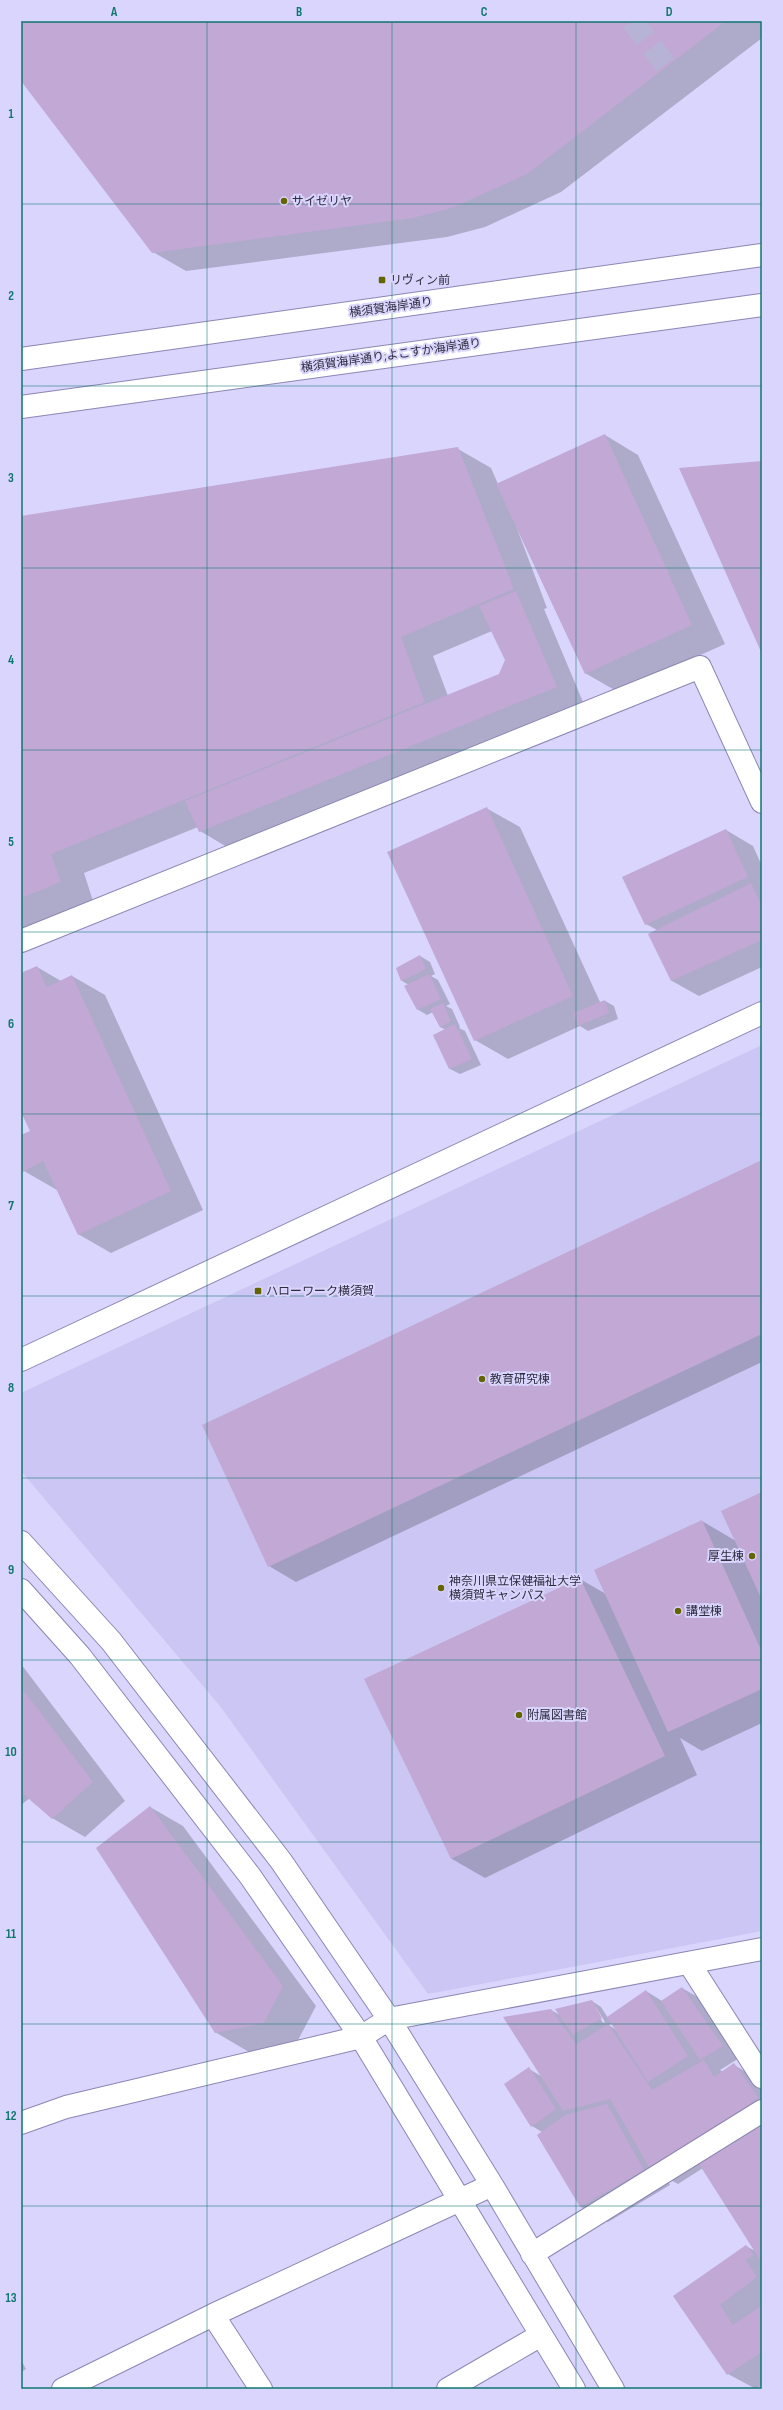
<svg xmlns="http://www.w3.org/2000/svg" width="783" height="2410" font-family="'Sofia Sans Condensed','Noto Sans JP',sans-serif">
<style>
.built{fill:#cbc6f3}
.shadow{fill:#0003;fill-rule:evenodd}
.building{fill:#c1a8d5}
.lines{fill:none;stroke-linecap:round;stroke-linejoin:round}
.minor-tunnel{stroke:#b7b3d7;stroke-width:22;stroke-dasharray:22 11;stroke-linecap:butt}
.minor-casing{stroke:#8c86b4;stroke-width:24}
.minor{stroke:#fff;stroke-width:22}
.grid{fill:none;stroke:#0f766e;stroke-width:1;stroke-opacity:0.55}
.poi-dot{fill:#646500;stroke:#d9d5fd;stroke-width:1.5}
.labels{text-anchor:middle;stroke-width:4;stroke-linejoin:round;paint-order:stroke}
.poi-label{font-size:12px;fill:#2f2c3f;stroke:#d9d5fd;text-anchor:start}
.street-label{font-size:12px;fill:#2f2c3f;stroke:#d9d5fd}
.neatline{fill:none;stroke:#0f766e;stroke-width:1.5}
.grid-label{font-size:13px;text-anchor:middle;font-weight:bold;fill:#0f766e}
</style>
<rect width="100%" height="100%" fill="#d9d5fd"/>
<path class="built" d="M762,1045V1931L428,1994L220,1706L21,1471V1393Z"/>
<path class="shadow" d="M21,21H762V38L561,192L485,227L447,237L186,271L153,252L21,79Z
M605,435L638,455L725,644L618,692L585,673L516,526L547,608L544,609L583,702L227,847L200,831L198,827L84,873L93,901L21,929V517L458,449L491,468L498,484ZM492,631L506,660L500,675L448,696L433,656Z
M486,808L520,827L600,1002L605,1001L614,1006L618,1019L588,1031L580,1026L508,1059L475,1040Z
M726,830L753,846L762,866V967L699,996L672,981L649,934L657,930L646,924Z
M420,956L430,962L435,974L431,976L438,980L450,1004L446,1006L452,1009L460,1027L459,1028L465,1031L481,1065L460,1074L450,1069L435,1035L446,1030L440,1027L433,1012L427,1015L417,1009L409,985L402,981Z
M37,967L61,981L72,976L105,995L203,1210L111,1253L78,1234L57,1190L24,1171L21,1165V1137L31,1131L21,1110V974Z
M762,1161V1362L296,1582L269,1566Z
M762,1493V1723L702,1751L680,1738L697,1775L485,1878L452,1859L365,1679L580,1579L606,1594L702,1521L736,1541Z
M21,1664L125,1801L85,1837L52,1818L30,1798L21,1805Z
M150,1807L183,1826L316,2006L297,2042L249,2052L215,2032Z
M682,1988L701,1999L741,2057L720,2070L723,2072L734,2065L762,2081V2385L756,2389L728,2374L674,2296L746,2246L757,2252L703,2168L678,2184L665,2177L670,2185L608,2222L581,2207L538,2136L542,2132L532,2126L529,2069L541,2076L551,2010L560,2015L592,2001L601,2007L608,2018L646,1991L662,2001ZM594,2007H596L605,2022L603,2023ZM612,2023L616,2030L609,2025Z
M21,2360L26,2369L21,2372Z"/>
<path class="building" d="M21,21H726L527,174L452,208L413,218L152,253L21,81Z
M605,434L692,625L585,674L496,484Z
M458,447L514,589L401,637L425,702L51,854L61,882L21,898V516Z
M762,461V654L679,468Z
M516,591L557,687L199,832L185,801L499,674L505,660L479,606Z
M487,807L573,996L474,1041L387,852Z
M726,829L748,877L645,925L622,877Z
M751,883L762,906V940L671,981L648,934Z
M420,955L426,969L401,981L396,968Z
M37,966L47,987L72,975L171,1191L78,1235L43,1161L23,1172L21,1167V1135L30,1131L21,1112V973Z
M429,974L441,999L417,1010L404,986Z
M605,1000L609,1013L578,1026L573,1013Z
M443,1003L451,1021L440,1027L430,1009Z
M455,1024L472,1059L449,1069L433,1035Z
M762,1160V1334L268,1567L202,1425Z
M762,1492V1600L721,1511Z
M702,1520L762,1652V1689L668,1732L594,1570Z
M580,1578L665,1756L451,1859L364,1679Z
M21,1687L93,1782L52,1819L21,1792Z
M150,1806L283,1986L264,2023L215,2033L96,1848Z
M682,1987L723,2046L700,2060L661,2001Z
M646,1990L688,2056L648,2082L607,2017Z
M592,2000L602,2018L573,2035L555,2009Z
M551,2009L576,2044L608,2024L652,2090L704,2060L714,2077L734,2063L759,2098L650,2169L610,2099L563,2111L503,2017Z
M529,2067L556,2109L531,2127L504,2084Z
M607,2104L644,2170L580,2207L537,2135L565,2115Z
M762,2124V2263L699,2164Z
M746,2245L754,2255L746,2260L757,2277L720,2305L733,2325L761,2306L762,2352L727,2375L673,2296Z"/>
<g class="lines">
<path class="minor-tunnel" d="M632,21L667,67"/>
<g class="minor-casing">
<path id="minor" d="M21,359L762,255
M21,407L762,305
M21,941L700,667L762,802
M21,1360L762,1013
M21,1542L111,1641L281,1861L389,2019L492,2185L613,2389
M21,1590L80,1656L250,1876L361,2037L574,2389
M689,1963L762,2077
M21,2123L66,2107L361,2037L389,2019L762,1949
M532,2254L762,2111
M213,2315L261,2389
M63,2389L213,2315L492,2185
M448,2389L541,2335"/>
</g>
<use href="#minor" class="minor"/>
</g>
<path class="grid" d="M207,21V2389M392,21V2389M576,21V2389M21,204H762M21,386H762M21,568H762M21,750H762M21,932H762M21,1114H762M21,1296H762M21,1478H762M21,1660H762M21,1842H762M21,2024H762M21,2206H762"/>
<g class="poi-dot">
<circle cx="284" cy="201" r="4"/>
<rect x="378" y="276" width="8" height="8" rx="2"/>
<rect x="254" y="1287" width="8" height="8" rx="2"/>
<circle cx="482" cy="1379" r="4"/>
<circle cx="752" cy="1556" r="4"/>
<circle cx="441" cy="1588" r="4"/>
<circle cx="678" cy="1611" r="4"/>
<circle cx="519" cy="1715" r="4"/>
</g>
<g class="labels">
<g class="poi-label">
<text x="292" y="205">サイゼリヤ</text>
<text x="390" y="284">リヴィン前</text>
<text x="266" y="1295">ハローワーク横須賀</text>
<text x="490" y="1383">教育研究棟</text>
<text x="744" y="1560" text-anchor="end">厚生棟</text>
<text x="449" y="1585">神奈川県立保健福祉大学<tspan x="449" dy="14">横須賀キャンパス</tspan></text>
<text x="686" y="1615">講堂棟</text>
<text x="527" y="1719">附属図書館</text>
</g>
<g class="street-label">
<text transform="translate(391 307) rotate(-8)" y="4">横須賀海岸通り</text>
<text transform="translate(391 355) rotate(-8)" y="4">横須賀海岸通り;よこすか海岸通り</text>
</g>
</g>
<rect width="783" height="2410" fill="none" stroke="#d9d5fd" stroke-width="44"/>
<rect x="22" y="22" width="739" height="2366" class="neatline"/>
<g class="grid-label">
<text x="114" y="16">A</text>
<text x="299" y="16">B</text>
<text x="484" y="16">C</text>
<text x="669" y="16">D</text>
<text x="11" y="118">1</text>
<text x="11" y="300">2</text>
<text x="11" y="482">3</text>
<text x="11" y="664">4</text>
<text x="11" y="846">5</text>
<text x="11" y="1028">6</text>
<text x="11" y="1210">7</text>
<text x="11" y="1392">8</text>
<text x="11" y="1574">9</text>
<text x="11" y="1756">10</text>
<text x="11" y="1938">11</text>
<text x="11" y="2120">12</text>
<text x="11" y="2302">13</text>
</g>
</svg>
